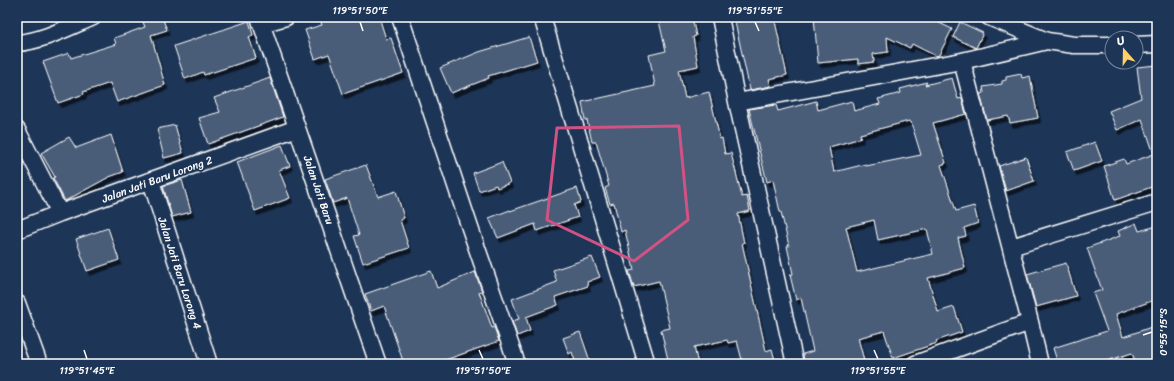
<svg xmlns="http://www.w3.org/2000/svg" width="1174" height="381" font-family="Sriracha,sans-serif">
<style>
.building{fill:#4a5d79;stroke:#fff;fill-rule:evenodd;filter:url(#shadow)}
.lines{fill:none;stroke-linecap:round;stroke-linejoin:round}
.minor-casing{stroke:#fff;stroke-width:19}
.minor{stroke:#1d3557;stroke-width:16}
.marked{fill:none;stroke:#d15284;stroke-width:3;stroke-linejoin:round}
.ticks{fill:none;stroke:#fff;stroke-width:1.5}
.labels{text-anchor:middle;stroke-width:3.5;stroke-linejoin:round;paint-order:stroke}
.street-label{font-size:11px;fill:#fff;stroke:#1d3557}
.neatline{fill:none;stroke:#fff;stroke-width:1.5}
.ticks-label{font-size:10px;text-anchor:middle;fill:#fff}
</style>
<defs>
<filter id="shadow"><feDropShadow dx="2.5" dy="4.5" stdDeviation="0" flood-color="#0009"/></filter>
</defs>
<rect width="100%" height="100%" fill="#1d3557"/>
<filter id="ink" filterUnits="userSpaceOnUse"><feTurbulence type="fractalNoise" baseFrequency=".025" numOctaves="2"/><feDisplacementMap in="SourceGraphic" scale="8" xChannelSelector="R" yChannelSelector="G"/><feConvolveMatrix kernelMatrix="1 2 1 2 8 2 1 2 1" color-interpolation-filters="sRGB"/></filter>
<g filter="url(#ink)">
<path class="building" d="M141,17H162L167,30L151,35L165,85L117,102L110,83L83,92L84,94L58,103L43,62L69,53L71,58L116,44L114,38L145,27Z
M319,17H379L386,39L391,38L403,73L343,94L329,54L315,59L305,30L322,25Z
M658,17H692L696,36L693,37L698,66L679,70L685,98L709,92L720,139L722,138L725,154L731,153L742,197L747,196L750,211L738,214L744,243H742L766,351L772,349L776,364H743L737,341L728,343L727,340L694,347L698,364H669L661,330L670,328L659,281L634,287L629,271L634,270L625,230L621,232L614,203L610,204L605,188L609,186L596,142H592L587,120H585L582,102L655,86L649,55L666,51Z
M763,17H774L787,75L769,79L771,86L750,90L735,22Z
M814,17H927L952,29L939,55L936,56L912,44L910,48L887,37L888,52L873,54L874,62L858,64V59L818,63Z
M249,21L253,35L249,37L256,58L204,75L203,72L185,79L174,46Z
M960,22L983,33L976,48L953,37Z
M529,37L537,61L488,76L489,78L451,93L440,68L479,52Z
M1157,65V185L1115,200L1104,166L1124,159L1126,164L1154,154L1142,119L1117,130L1109,111L1141,98L1137,67Z
M1021,74L1022,78L1030,76L1038,118L1010,123L1008,116L987,120L980,94L984,93L983,87L1002,84V81L1006,80V77Z
M270,78L283,117L208,144L199,118L220,112L214,98Z
M952,78L958,99L962,98L966,114L933,123L946,163L941,165L956,211L974,206L978,223L964,228L966,236L958,238L965,268L928,278L938,312L954,307L962,332L936,341L937,343L893,358L884,331L858,338L865,364H804L803,354L813,351L801,298L796,300L790,275L793,274L787,246H789L781,212H780L773,180L767,182L749,109L776,105L778,111L816,101L818,110L852,101L854,111L880,104L878,99L901,93L900,89L927,82L925,85ZM909,121V122H911L921,155L866,166V164L834,172L829,147L861,138L860,134ZM874,220L878,240L927,229L933,254L857,272L846,227Z
M175,125L183,153L164,158L157,129Z
M111,135L123,172L109,177L65,201L53,178L55,177L41,153L69,137L76,148Z
M1095,142L1102,161L1074,171L1067,152Z
M282,145L290,166L279,170L290,198L255,211L237,162Z
M1026,157L1034,181L1006,191L999,166Z
M502,162L510,183L497,188L496,185L479,191L473,173Z
M366,165L378,197L396,191L404,218L400,220L409,248L363,263L354,236L359,235L347,198L333,203L325,179Z
M182,180L191,212L172,217L163,186Z
M577,188L581,202L574,205L578,217L537,231L535,224L498,238L489,218L510,210V211Z
M1136,223L1139,231L1157,226V299L1116,314L1123,337L1157,325V364H1136L1132,353L1097,364H1058L1053,348L1107,331L1093,293L1102,290L1087,248L1120,236L1118,231Z
M108,228L119,260L87,271L76,239Z
M592,257L600,277L587,282L588,286L555,297L558,305L526,317L530,331L517,336L512,321L519,319L512,299L557,282L553,270Z
M1066,263L1076,296L1036,307L1027,274Z
M431,271L437,288L475,272L482,291L479,292L492,328L494,327L499,341L434,364H404L384,306L371,311L365,294Z
M580,332L591,364H576L572,352L569,354L563,338Z"/>
<g class="lines">
<g class="minor-casing">
<path id="minor" d="M259,17L378,364
M400,17L470,228L517,364
M542,17L647,364
M720,17L737,102L795,364
M989,17L1047,41L1074,45H1112
M261,24L286,17
M17,43C43,41 69,27 93,17
M1136,45L1157,44
M962,61L1030,322
M737,102L962,61L1047,41
M17,130L60,213
M151,181L209,364
M17,230L60,213L297,128
M1011,247L1157,202
M17,303L39,364
M915,364L1030,322L1040,364"/>
</g>
<use href="#minor" class="minor"/>
</g>
</g>
<path class="marked" d="M679,126L688,220L634,261L547,220L557,128Z"/>
<path class="ticks" d="M360,22L363,31M755,22L759,31M1143,335L1152,332M84,350L87,359M479,350L483,359M874,350L878,359"/>
<g class="labels">
<g class="street-label">
<text transform="translate(157 179) rotate(-20)" y="4">Jalan Jati Baru Lorong 2</text>
<text transform="translate(319 190) rotate(71)" y="4">Jalan Jati Baru</text>
<text transform="translate(180 273) rotate(72)" y="4">Jalan Jati Baru Lorong 4</text>
</g>
</g>
<rect width="1174" height="381" fill="none" stroke="#1d3557" stroke-width="44"/>
<g transform="translate(1124 50) rotate(340)"><circle r="19" fill="#1d3557" stroke="#77869a"/>
<path d="M0-3L7 15L0 10L-7 15Z" fill="#ffd166"/>
<text y="-6" font-size="11" font-weight="bold" text-anchor="middle" fill="#ffffff">U</text>
</g>
<rect x="22" y="22" width="1130" height="337" class="neatline"/>
<g class="ticks-label">
<text x="360" y="14">119°51'50"E</text>
<text x="755" y="14">119°51'55"E</text>
<text transform="translate(1163 332) rotate(-90)" y="4">0°55'15"S</text>
<text x="87" y="374">119°51'45"E</text>
<text x="483" y="374">119°51'50"E</text>
<text x="878" y="374">119°51'55"E</text>
</g>
</svg>
